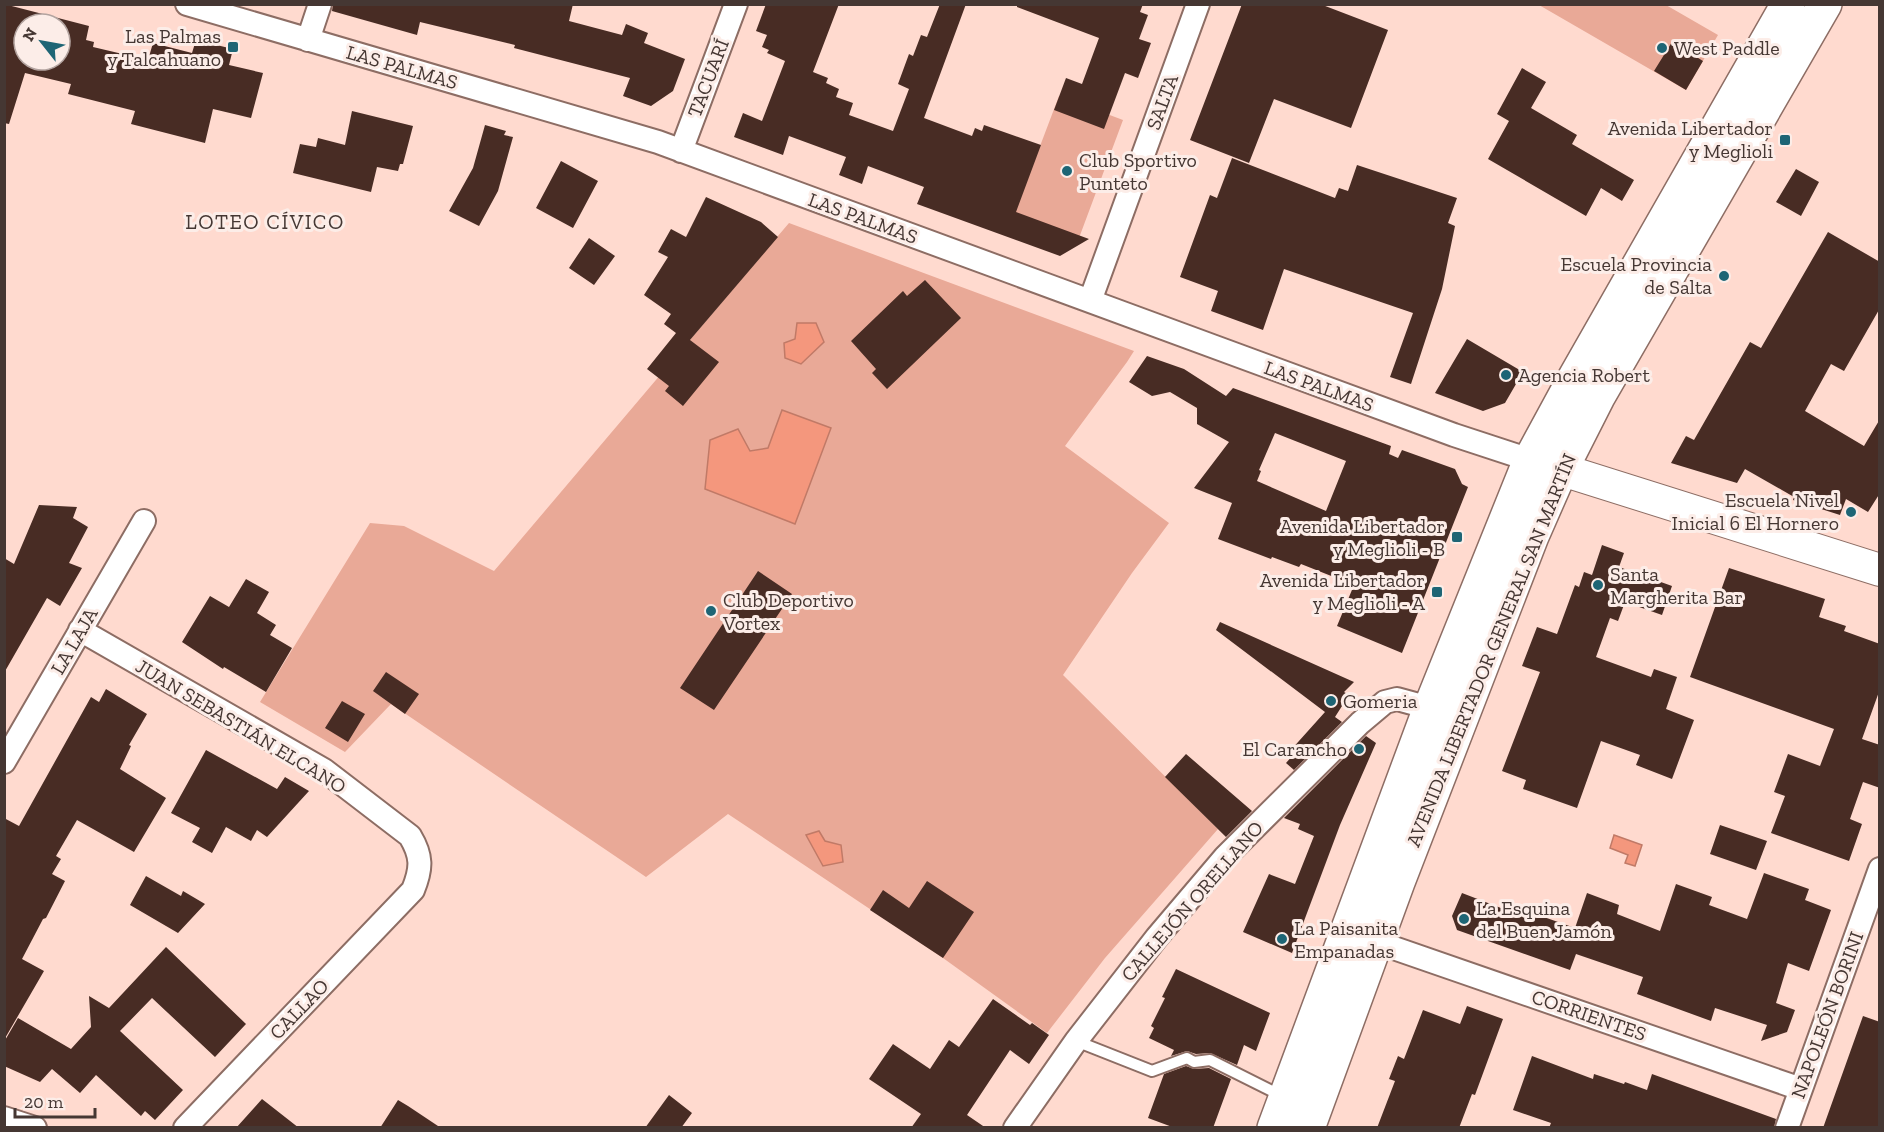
<svg xmlns="http://www.w3.org/2000/svg" width="1884" height="1132" font-family="'Zilla Slab',serif">
<style>
.green{fill:#e9a997}
.water{fill:#f4977d;stroke:#c07a67;stroke-width:1.5}
.building{fill:#482c24;fill-rule:evenodd}
.lines{fill:none;stroke-linecap:round;stroke-linejoin:round}
.lane-casing{stroke:#8d6d64;stroke-width:14}
.street-casing{stroke:#8d6d64;stroke-width:26}
.secondary-casing{stroke:#8d6d64;stroke-width:34}
.primary-casing{stroke:#8d6d64;stroke-width:36}
.lane{stroke:#fff;stroke-width:10}
.street{stroke:#fff;stroke-width:22}
.secondary{stroke:#fff;stroke-width:32}
.primary{stroke:#fff;stroke-width:33}
.poi-dot{fill:#1e6575;stroke:#fcede8;stroke-width:2}
.labels{text-anchor:middle;stroke-width:6;stroke-linejoin:round;paint-order:stroke}
.poi-label{font-size:20px;fill:#453733;stroke:#fcede8;text-anchor:start}
.street-label{font-size:20px;fill:#453733;stroke:#fcede8}
.neighbourhood-label{font-size:21px;letter-spacing:1.5px;fill:#453733;stroke:#fcede8}
</style>
<rect width="100%" height="100%" fill="#ffdacf"/>
<path class="green" d="M1539,5H1666L1718,35L1686,90Z
M1059,96L1123,120L1076,246L1006,236Z
M789,223L1134,351L1127,362L1065,446L1169,523L1132,573L1063,675L1218,829L1105,958L1047,1033L943,958L728,814L646,877L391,704L345,752L260,702L370,523L404,526L494,571Z"/>
<path class="water" d="M797,323H816L824,342L801,364L785,358L784,343L795,339Z
M782,410L831,428L795,524L705,489L710,440L738,429L750,451L768,448Z
M819,831L825,841L841,845L843,862L823,866L806,835Z
M1614,835L1642,845L1635,866L1625,863L1628,855L1610,848Z"/>
<path class="building" d="M4,4L89,26L86,40L94,42L93,47L148,60L153,43L192,53L196,40L233,49L229,65L263,73L251,118L213,109L205,143L131,124L135,111L68,94L71,84L25,73L9,124L4,123ZM24,24H60V60H24Z
M333,4H573L569,21L622,35L626,24L648,33L644,43L685,59L673,91L651,106L623,96L630,78L514,48L515,45L420,22L417,35L332,11Z
M766,4H839L813,72L828,78L826,83L839,89L836,97L853,103L849,115L893,131L909,89L898,84L909,54L913,56L921,35L927,37L940,4H966L924,118L972,136L975,128L982,131L984,125L1041,145L1016,212L1089,239L1060,256L917,204L924,187L868,166L862,184L839,175L846,157L789,136L783,155L734,137L743,113L762,121L785,61L767,53L769,50L762,47L767,35L756,31Z
M1017,4H1143L1140,12L1148,15L1139,39L1151,43L1138,78L1125,73L1104,129L1054,110L1066,78L1082,84L1099,38L1017,7Z
M1242,4H1320L1388,30L1351,128L1274,99L1249,163L1190,140Z
M1672,42L1703,61L1686,90L1654,71Z
M1522,68L1546,82L1531,108L1577,135L1572,144L1634,180L1622,201L1601,188L1586,216L1488,159L1509,121L1497,114Z
M352,111L413,126L403,164H400L398,171L377,167L371,192L293,173L300,144L316,147L318,138L345,145Z
M485,125L506,131L504,135L513,137L498,191L479,226L449,211L473,168Z
M1232,158L1335,198L1339,188L1348,191L1357,165L1457,198L1448,223L1455,226L1442,289L1411,384L1390,377L1413,313L1284,269L1263,330L1211,311L1218,291L1180,277L1210,195L1217,198Z
M561,161L598,181L573,228L536,208Z
M1796,169L1819,182L1801,216L1776,202Z
M706,197L761,222L778,237L690,340L719,362L683,406L665,391L669,386L647,369L676,333L664,324L671,314L644,295L668,257L658,252L671,229L686,237Z
M1828,232L1880,262V308L1844,371L1831,364L1805,411L1864,446L1880,419V493L1868,512L1846,499L1840,515L1793,500L1794,497L1745,469L1737,483L1671,463L1686,436L1694,440L1750,342L1761,348Z
M589,238L615,256L594,285L569,268Z
M925,280L961,318L887,389L872,373L876,369L851,341L903,291L907,296Z
M1467,339L1523,372L1505,403L1483,411L1435,393Z
M1147,356L1184,369L1226,396L1233,388L1391,446L1389,454L1398,458L1402,450L1455,469L1462,484L1468,487L1402,653L1337,626L1354,585L1301,564L1299,567L1272,557L1271,559L1218,539L1232,503L1194,488L1229,442L1197,424V408L1170,392L1152,396L1129,382ZM1275,433L1346,461L1326,511L1257,481L1261,471L1259,470Z
M39,505L77,507L73,518L88,527L69,563L82,568L60,606L47,598L4,673V558L14,564Z
M1602,545L1624,553L1619,567L1672,586L1662,615L1625,602L1618,621L1610,618L1596,657L1651,677L1654,669L1677,677L1666,709L1694,720L1672,779L1636,765L1640,755L1601,741L1577,808L1523,789L1526,780L1502,771L1540,672L1522,666L1537,627L1557,634L1575,585L1579,587L1584,572L1592,575Z
M1729,568L1825,599L1819,617L1846,626L1844,631L1880,644V689L1862,739L1880,745V788L1863,782L1850,819L1862,824L1849,861L1771,833L1785,796L1774,792L1788,754L1820,766L1834,729L1690,677Z
M758,571L792,594L714,710L680,688Z
M246,579L269,592L257,613L276,625L270,635L292,648L266,692L224,667L223,669L182,642L210,596L229,607Z
M1220,622L1354,682L1344,692L1349,695L1335,717L1342,722L1294,770L1286,763L1294,754L1290,751L1325,712L1216,630Z
M386,672L419,694L405,714L373,691Z
M106,689L147,714L129,745L131,746L120,769L166,798L134,852L77,820L56,856L61,859L52,874L65,881L46,918L43,919L22,959L44,971L4,1040V818L19,826L91,697L99,702Z
M342,701L365,714L348,742L325,728Z
M1366,736L1376,743L1340,825L1292,953L1243,932L1269,874L1295,884L1314,836L1298,829L1300,824L1284,818Z
M206,750L277,789L285,777L309,791L267,837L257,830L251,841L226,827L212,853L192,842L200,828L171,813Z
M1186,754L1252,811L1226,837L1165,777Z
M1720,825L1767,841L1756,870L1710,854Z
M1764,873L1809,889L1805,900L1831,910L1809,971L1788,963L1776,1003L1795,1010L1787,1032L1761,1041L1767,1025L1715,1008L1711,1021L1637,994L1643,977L1576,954L1570,970L1457,930L1452,916L1462,893L1501,908L1504,903L1575,928L1587,893L1619,905L1617,914L1660,931L1676,884L1712,897L1709,905L1747,919Z
M146,876L181,896L183,891L205,904L178,933L130,905Z
M927,881L974,912L943,958L870,910L883,890L909,908Z
M166,947L246,1024L215,1057L152,998L120,1031L183,1090L155,1120L145,1111L141,1116L96,1075L80,1093L52,1069L40,1082L4,1066V1042L18,1018L71,1049L91,1027L89,996L109,1008Z
M1176,969L1270,1013L1256,1051L1244,1045L1237,1065L1210,1053L1196,1054L1187,1051L1171,1056L1174,1050L1149,1038L1154,1028L1151,1026L1165,998L1162,997Z
M993,999L1030,1025L1032,1023L1049,1035L1029,1064L1010,1050L967,1115L986,1128H911L921,1114L869,1079L893,1044L930,1069L949,1040L959,1047Z
M1467,1006L1503,1019L1475,1095L1472,1094L1459,1128H1377L1395,1081L1389,1079L1398,1056L1404,1059L1423,1010L1460,1024Z
M1863,1016L1880,1022V1128H1823Z
M1532,1056L1593,1079L1594,1074L1624,1084L1625,1082L1647,1090L1652,1074L1776,1119L1774,1128H1549L1551,1123L1513,1110Z
M1186,1066L1194,1069L1209,1068L1231,1079L1213,1128H1175L1148,1118L1164,1074Z
M669,1095L692,1113L681,1128H645Z
M262,1099L299,1128H236Z
M398,1100L408,1106L441,1128H380Z"/>
<g class="lines">
<g class="lane-casing">
<path id="lane" d="M1076,1041L1152,1071L1187,1058L1194,1062L1210,1060L1282,1096"/>
</g>
<g class="street-casing">
<path id="street" d="M187,4L658,142L1454,435L1530,460
M308,40L320,4
M681,151L736,4
M1090,301L1198,4
M80,630L324,770L410,836C422,856 422,868 413,890L185,1128
M4,762L144,521
M1362,937L1801,1089
M4,1118L35,1128
M1015,1128L1076,1041L1157,937L1225,857L1360,723L1385,702L1397,699L1430,708
M1787,1128L1880,869"/>
</g>
<g class="secondary-casing">
<path id="secondary" d="M1537,462L1880,570"/>
</g>
<g class="primary-casing">
<path id="primary" d="M1274,1128L1430,708L1530,460L1575,377L1788,4
M1308,1128L1398,882L1532,536L1561,470L1598,397L1825,4"/>
</g>
<use href="#lane" class="lane"/>
<use href="#street" class="street"/>
<use href="#secondary" class="secondary"/>
<use href="#primary" class="primary"/>
</g>
<g class="poi-dot">
<rect x="227" y="41" width="12" height="12" rx="3"/>
<circle cx="1662" cy="48" r="6"/>
<rect x="1779" y="134" width="12" height="12" rx="3"/>
<circle cx="1067" cy="171" r="6"/>
<circle cx="1724" cy="276" r="6"/>
<circle cx="1506" cy="375" r="6"/>
<circle cx="1851" cy="512" r="6"/>
<rect x="1451" y="531" width="12" height="12" rx="3"/>
<circle cx="1598" cy="585" r="6"/>
<rect x="1431" y="586" width="12" height="12" rx="3"/>
<circle cx="711" cy="611" r="6"/>
<circle cx="1331" cy="701" r="6"/>
<circle cx="1359" cy="749" r="6"/>
<circle cx="1464" cy="919" r="6"/>
<circle cx="1282" cy="939" r="6"/>
</g>
<g class="labels">
<g class="poi-label">
<text x="221" y="43" text-anchor="end">Las Palmas<tspan x="221" dy="23">y Talcahuano</tspan></text>
<text x="1674" y="55">West Paddle</text>
<text x="1773" y="135" text-anchor="end">Avenida Libertador<tspan x="1773" dy="23">y Meglioli</tspan></text>
<text x="1079" y="167">Club Sportivo<tspan x="1079" dy="23">Punteto</tspan></text>
<text x="1712" y="271" text-anchor="end">Escuela Provincia<tspan x="1712" dy="23">de Salta</tspan></text>
<text x="1518" y="382">Agencia Robert</text>
<text x="1839" y="507" text-anchor="end">Escuela Nivel<tspan x="1839" dy="23">Inicial 6 El Hornero</tspan></text>
<text x="1445" y="533" text-anchor="end">Avenida Libertador<tspan x="1445" dy="23">y Meglioli - B</tspan></text>
<text x="1610" y="581">Santa<tspan x="1610" dy="23">Margherita Bar</tspan></text>
<text x="1425" y="587" text-anchor="end">Avenida Libertador<tspan x="1425" dy="23">y Meglioli - A</tspan></text>
<text x="723" y="607">Club Deportivo<tspan x="723" dy="23">Vortex</tspan></text>
<text x="1343" y="708">Gomeria</text>
<text x="1347" y="756" text-anchor="end">El Carancho</text>
<text x="1476" y="915">La Esquina<tspan x="1476" dy="23">del Buen Jamón</tspan></text>
<text x="1294" y="935">La Paisanita<tspan x="1294" dy="23">Empanadas</tspan></text>
</g>
<g class="street-label">
<text transform="translate(402 67) rotate(16)" y="7">LAS PALMAS</text>
<text transform="translate(708 78) rotate(-69)" y="7">TACUARÍ</text>
<text transform="translate(1162 102) rotate(-70)" y="7">SALTA</text>
<text transform="translate(863 218) rotate(20)" y="7">LAS PALMAS</text>
<text transform="translate(1319 386) rotate(20)" y="7">LAS PALMAS</text>
<text transform="translate(74 641) rotate(-60)" y="7">LA LAJA</text>
<text transform="translate(1491 650) rotate(-68)" y="7">AVENIDA LIBERTADOR GENERAL SAN MARTÍN</text>
<text transform="translate(241 726) rotate(31)" y="7">JUAN SEBASTIÁN ELCANO</text>
<text transform="translate(1192 901) rotate(-49)" y="7">CALLEJÓN ORELLANO</text>
<text transform="translate(299 1009) rotate(-46)" y="7">CALLAO</text>
<text transform="translate(1589 1015) rotate(19)" y="7">CORRIENTES</text>
<text transform="translate(1827 1015) rotate(-70)" y="7">NAPOLEÓN BORINI</text>
</g>
<g class="neighbourhood-label">
<text x="265" y="229">LOTEO CÍVICO</text>
</g>
</g>
<rect width="1884" height="1132" fill="none" stroke="#453733" stroke-width="12"/>
<g transform="translate(42 42) rotate(301)"><circle r="28" fill="#fcede8" stroke="#b3a4a0" stroke-width="1.5"/>
<path d="M0-4.5L10 22L0 15L-10 22Z" fill="#1e6575"/>
<text y="-9" font-size="16" font-weight="bold" text-anchor="middle" fill="#453733">N</text>
</g>
<path d="M15 1108v9h80v-9" fill="none" stroke="#453733" stroke-width="3"/>
<text x="24" y="1108" font-size="18" fill="#453733" stroke="#fcede8" stroke-width="4.5" paint-order="stroke">20 m</text>
</svg>
